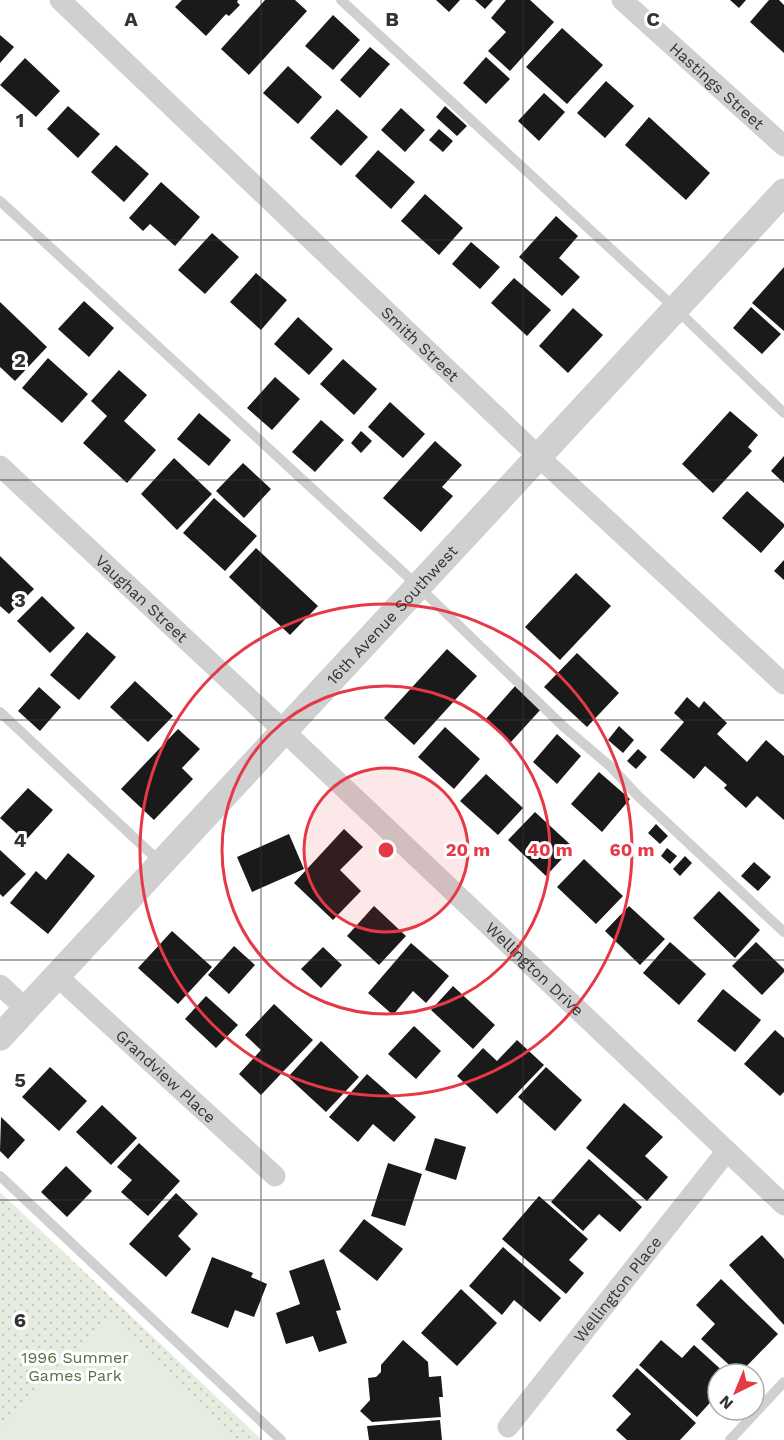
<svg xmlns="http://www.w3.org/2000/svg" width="784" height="1440" font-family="'Work Sans',sans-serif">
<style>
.grass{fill:url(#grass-dots)}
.pitch{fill:#e6ecdf}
.building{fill:#1a1a1a}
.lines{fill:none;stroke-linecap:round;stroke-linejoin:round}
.service{stroke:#d0d0d0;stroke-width:10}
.minor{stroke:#d0d0d0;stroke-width:21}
.tertiary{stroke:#d0d0d0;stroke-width:27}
.grid{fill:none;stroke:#333;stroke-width:1.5;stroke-opacity:0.55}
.ring{fill:none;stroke:#e63946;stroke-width:3}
.labels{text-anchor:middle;stroke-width:6;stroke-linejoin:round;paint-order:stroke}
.street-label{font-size:16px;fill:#333;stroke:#fff}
.park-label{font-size:16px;fill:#56703f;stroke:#fff}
.grid-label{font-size:20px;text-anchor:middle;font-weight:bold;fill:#333;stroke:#fff;stroke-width:6;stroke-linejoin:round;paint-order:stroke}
.centre{fill:#e63946;stroke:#fff;stroke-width:3}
.ring-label{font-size:18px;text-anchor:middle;font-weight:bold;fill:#e63946;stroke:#fff;stroke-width:6;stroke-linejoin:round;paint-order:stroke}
</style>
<defs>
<pattern id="grass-dots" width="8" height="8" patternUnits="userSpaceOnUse" patternTransform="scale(1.5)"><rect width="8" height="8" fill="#e6ecdf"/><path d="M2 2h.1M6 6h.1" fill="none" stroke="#c6cbc0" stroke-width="1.8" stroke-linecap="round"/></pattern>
</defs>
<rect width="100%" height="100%" fill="#fff"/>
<path class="grass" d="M0,1192L262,1440H0Z"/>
<path class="pitch" d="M108,1317L238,1440H0V1432Z"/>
<path class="building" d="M182,0H238L237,2L240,5L229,16L226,14L206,36L175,7Z
M265,0H295L307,11L249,75L221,49Z
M436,0H460L449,12Z
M475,0H493L485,9Z
M506,0H530L554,22L510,71L488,51L506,32L491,18Z
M730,0H746L739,8Z
M769,0H779L784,5V53L750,22Z
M333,15L360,40L333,70L305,46Z
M562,28L603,65L567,104L526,67Z
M0,35L14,47L0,63Z
M370,47L390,64L360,98L340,80Z
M486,57L510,79L486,104L463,83Z
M25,58L60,91L36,117L0,85Z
M288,66L322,97L298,124L263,93Z
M606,81L634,106L605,138L577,113Z
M544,93L565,112L539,141L518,121Z
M68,106L100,134L78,158L47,129Z
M445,106L467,126L457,136L436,117Z
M401,108L425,130L405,152L381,130Z
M337,109L368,137L341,166L310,138Z
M649,117L710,173L686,200L625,145Z
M439,129L453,141L443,152L429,140Z
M116,145L149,174L124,202L91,172Z
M378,150L415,182L391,209L355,176Z
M161,182L200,217L175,246L150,224L143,231L129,218Z
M425,194L463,228L439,255L401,221Z
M556,216L578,236L559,258L580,277L562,296L519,257Z
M212,233L239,257L205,294L178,270Z
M471,242L500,267L480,289L452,264Z
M784,267V331L752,303Z
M256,273L287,300L261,330L230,302Z
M514,278L551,310L527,336L491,303Z
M84,301L114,328L89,357L58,329Z
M0,302L47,347L15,381L0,367Z
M751,307L781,334L762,354L733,328Z
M573,308L603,335L568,373L539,346Z
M298,317L333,349L309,375L274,344Z
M48,358L88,394L62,423L22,388Z
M343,359L377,389L354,415L320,384Z
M119,370L147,395L124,421L156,450L127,483L83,443L107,416L91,401Z
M275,377L300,399L272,430L247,408Z
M390,402L425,434L403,458L368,427Z
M730,411L758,435L748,447L752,451L713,493L682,464Z
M199,413L231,440L209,466L177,439Z
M321,420L344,440L315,472L292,452Z
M361,431L372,441L361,453L351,443Z
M435,441L462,465L442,487L453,496L421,532L383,498Z
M784,456V483L771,471Z
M174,458L212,494L177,530L141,494Z
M243,463L271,489L244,518L216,491Z
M747,491L784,524V527L761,553L722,518Z
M214,498L257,536L225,571L183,533Z
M256,548L318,606L290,635L229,577Z
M0,556L34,589L9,614L0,606Z
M784,560V580L774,571Z
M576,573L611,606L560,660L525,627Z
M42,596L75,628L50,653L17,621Z
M87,632L116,657L79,700L50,675Z
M447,649L477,676L414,745L384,718Z
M577,653L619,693L587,727L544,687Z
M135,681L173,716L148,742L110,707Z
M516,685L542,708L510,743L485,720Z
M39,687L61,707L40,731L18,711Z
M687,697L699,708L704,701L727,723L717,734L747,762L766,740L784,756V820L757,796L746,808L724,788L727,785L705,766L694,779L660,750L684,722L674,713Z
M619,726L634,740L623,753L608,740Z
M445,727L480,759L454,789L418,757Z
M178,729L200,749L182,768L193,779L154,820L121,789Z
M557,734L581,756L557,784L533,762Z
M638,749L647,757L636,769L627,761Z
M599,772L630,799L602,832L571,804Z
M486,774L523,808L498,835L460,801Z
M28,788L53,810L25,841L0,818Z
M535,812L573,847L546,876L508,840Z
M656,824L668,836L660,844L648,833Z
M344,829L363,847L340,870L361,891L333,920L294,883Z
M289,834L304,869L252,892L237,857Z
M667,848L677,856L670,864L661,856Z
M0,850L26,874L3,897L0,894Z
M68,853L95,876L48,934L10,903L36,871L46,880Z
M685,856L692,863L680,876L673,869Z
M584,859L623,896L596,924L557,887Z
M754,862L771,877L758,891L741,876Z
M719,891L760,930L735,958L693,918Z
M374,906L406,936L379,965L347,936Z
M629,906L665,939L640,965L605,931Z
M172,931L212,967L178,1004L138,968Z
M670,942L706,974L679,1005L643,973Z
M756,942L784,969V972L762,995L732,966Z
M411,943L449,976L426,1003L413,991L393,1015L368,993Z
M234,946L255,965L229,994L208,975Z
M323,947L342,965L321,988L301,969Z
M453,986L495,1025L473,1049L431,1010Z
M723,989L761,1020L735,1052L697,1021Z
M206,996L238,1025L216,1048L185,1019Z
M274,1004L313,1040L261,1095L239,1074L261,1050L245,1035Z
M414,1026L441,1051L416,1079L388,1054Z
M775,1030L784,1038V1092L780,1096L744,1064Z
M517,1040L544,1065L497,1114L457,1076L483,1048L497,1061Z
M321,1041L359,1077L326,1112L288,1077Z
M50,1067L87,1101L59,1131L22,1097Z
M546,1067L582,1100L555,1131L518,1097Z
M367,1074L416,1117L394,1142L373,1124L358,1142L329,1117Z
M624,1103L663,1137L645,1156L668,1177L647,1201L586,1148Z
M102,1105L137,1138L111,1165L76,1132Z
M1,1117L25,1140L8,1159L0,1151Z
M435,1138L466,1147L456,1180L425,1170Z
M139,1143L180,1181L148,1216L121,1192L132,1180L117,1167Z
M589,1159L642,1207L620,1232L599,1214L583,1231L551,1202Z
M388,1163L422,1174L405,1226L371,1216Z
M66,1166L92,1191L67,1217L41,1192Z
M176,1193L198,1214L178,1236L191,1249L166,1277L129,1244Z
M539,1196L588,1239L569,1260L584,1273L566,1294L502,1239Z
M364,1219L403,1249L377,1281L339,1251Z
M762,1235L784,1259V1325L729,1265Z
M503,1247L561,1298L540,1322L514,1300L502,1315L469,1286Z
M212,1257L253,1273L251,1277L267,1284L254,1317L235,1310L228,1328L191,1313Z
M324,1259L341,1310L336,1311L347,1343L319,1352L313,1336L286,1344L276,1313L300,1304L289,1271Z
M721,1279L778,1334L739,1374L701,1339L715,1324L696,1305Z
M461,1289L497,1323L457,1366L421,1333Z
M403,1340L428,1362L429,1377L441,1376L443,1397H439L441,1417L372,1422L360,1411L370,1400L368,1378L376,1377L381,1372V1365Z
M661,1340L682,1358L694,1345L726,1374H718V1394L697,1417L639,1365Z
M637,1368L696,1423L680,1440H627L616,1430L631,1414L612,1396Z
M440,1420L442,1440H369L367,1426Z"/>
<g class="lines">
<path class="service" d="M341,0L676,309L784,413
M0,201L418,586L564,727L611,767L638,796L784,932
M0,712L161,863
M0,1176L281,1440
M730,1440L784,1382"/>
<g class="minor">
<path id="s1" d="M60,0L539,457L784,684"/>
<path id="s2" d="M622,0L784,146"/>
<path id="s3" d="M0,466L284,731L784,1205"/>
<path id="s4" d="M57,976L275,1176"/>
<path d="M0,985L26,1009"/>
<path id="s5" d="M508,1427L727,1151"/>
</g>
<path class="tertiary" id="s6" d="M0,1037L784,192"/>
</g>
<path class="grid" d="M261,0V1440M523,0V1440M0,240H784M0,480H784M0,720H784M0,960H784M0,1200H784"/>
<circle cx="386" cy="850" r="82" fill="#e63946" fill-opacity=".12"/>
<g class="ring">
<circle cx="386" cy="850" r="82"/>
<circle cx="386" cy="850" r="164"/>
<circle cx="386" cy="850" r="246"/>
</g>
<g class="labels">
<g class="street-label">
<text dy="6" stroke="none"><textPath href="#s2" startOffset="128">Hastings Street</textPath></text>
<text dy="6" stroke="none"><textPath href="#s1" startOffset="498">Smith Street</textPath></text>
<text dy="6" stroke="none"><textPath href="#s3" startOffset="194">Vaughan Street</textPath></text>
<text dy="6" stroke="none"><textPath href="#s6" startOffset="576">16th Avenue Southwest</textPath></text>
<text dy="6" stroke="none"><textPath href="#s3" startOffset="734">Wellington Drive</textPath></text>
<text dy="6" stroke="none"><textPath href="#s4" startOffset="148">Grandview Place</textPath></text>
<text dy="6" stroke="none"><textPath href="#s5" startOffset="176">Wellington Place</textPath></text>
</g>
<g class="park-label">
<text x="75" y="1363">1996 Summer<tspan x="75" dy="18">Games Park</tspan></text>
</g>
</g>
<g class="grid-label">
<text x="131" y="26">A</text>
<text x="392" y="26">B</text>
<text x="653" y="26">C</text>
<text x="20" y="127">1</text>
<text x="20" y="367">2</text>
<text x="20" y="607">3</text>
<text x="20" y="847">4</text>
<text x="20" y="1087">5</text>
<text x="20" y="1327">6</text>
</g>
<circle cx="386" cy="850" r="9" class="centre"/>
<g class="ring-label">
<text x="468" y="856">20 m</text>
<text x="550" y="856">40 m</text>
<text x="632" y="856">60 m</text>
</g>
<g transform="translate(736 1392) rotate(223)"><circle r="28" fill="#ffffff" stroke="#adadad" stroke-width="1.5"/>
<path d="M0-4.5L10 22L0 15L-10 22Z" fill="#e63946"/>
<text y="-9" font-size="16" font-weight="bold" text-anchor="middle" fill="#333333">N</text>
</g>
</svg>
